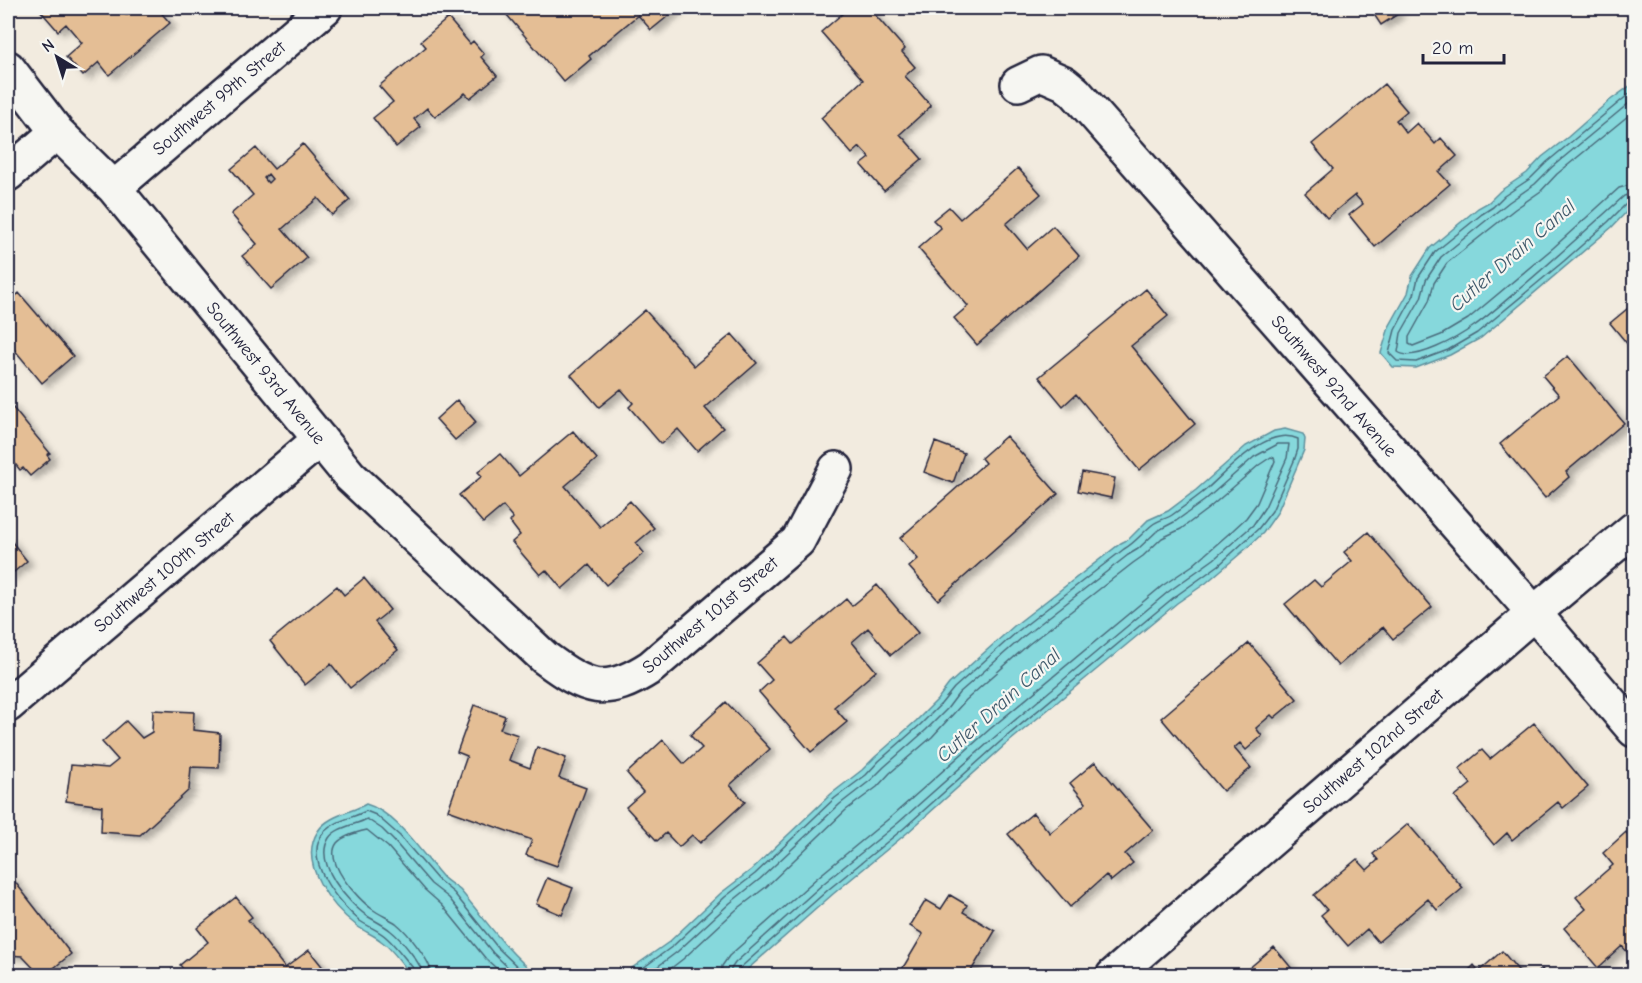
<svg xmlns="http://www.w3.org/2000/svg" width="1642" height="983" font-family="'Comic Neue',sans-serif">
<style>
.water{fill:#86d8dc;stroke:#5e8f9c;stroke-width:1.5}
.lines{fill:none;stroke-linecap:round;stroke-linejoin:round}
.shore{stroke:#4a6b7b;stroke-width:1.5}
.building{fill:#e4be95;stroke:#22223b;stroke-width:1.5;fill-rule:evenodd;filter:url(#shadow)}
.minor-casing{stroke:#22223b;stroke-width:38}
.minor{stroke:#f6f6f2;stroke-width:33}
.labels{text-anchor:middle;stroke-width:4.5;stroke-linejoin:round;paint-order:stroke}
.street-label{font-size:18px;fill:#22223b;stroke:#f6f6f2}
.water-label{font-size:20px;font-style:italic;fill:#40596b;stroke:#f6f6f2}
</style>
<defs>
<filter id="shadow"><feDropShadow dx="6" dy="4" stdDeviation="3" flood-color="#0004"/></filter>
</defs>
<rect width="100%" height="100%" fill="#f2ebdf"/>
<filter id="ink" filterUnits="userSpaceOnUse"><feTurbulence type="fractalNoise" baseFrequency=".0167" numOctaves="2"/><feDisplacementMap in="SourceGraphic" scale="12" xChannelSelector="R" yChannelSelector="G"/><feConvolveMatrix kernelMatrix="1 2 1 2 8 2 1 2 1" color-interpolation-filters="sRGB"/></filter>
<g filter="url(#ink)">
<path class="water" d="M1634,83V204L1612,227L1481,338L1450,355L1416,368L1393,367L1381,353L1389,327L1408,293L1412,276L1430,248L1478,208L1489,202L1500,191L1527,173L1542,157L1568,137L1609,101Z
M1285,429L1303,434L1305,439L1304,450L1277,513L1263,533L1248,547L1206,583L1177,603L1004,746L907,833L833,894L741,975H622L669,942L721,893L751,870L831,794L862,770L875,757L916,721L937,700L949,684L1014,626L1121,543L1129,539L1148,520L1168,511L1196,490L1246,446L1274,431Z
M366,804C397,813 421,853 442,876C447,882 454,885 460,890C485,919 506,951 537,975H412C402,965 393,949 381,941C374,935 365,932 357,926C332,907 297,864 318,831C327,816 352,812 366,804Z"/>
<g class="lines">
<path class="shore" d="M1634,90L1547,162L1531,178L1504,196L1493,207L1482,214L1435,252L1418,278L1414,295L1395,330L1389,353L1397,361L1416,362L1448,350L1477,333L1564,261L1608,222L1628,202L1634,200
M1634,99L1552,167L1535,184L1509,202L1441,257L1426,280L1421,298L1401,333L1398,352C1414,363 1459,337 1474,326C1491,314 1507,299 1524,285C1558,256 1591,226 1624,196L1634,193
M1634,111L1557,174L1541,191L1515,209L1447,263L1434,283L1429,301L1409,337V344L1413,346L1441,335L1468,319L1553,248L1619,188L1634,184
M416,976L414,969C405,959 397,947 387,938C380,931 369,927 360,921C339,904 300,858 325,831C336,820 353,818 366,811L376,815L400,836L437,879L454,893L498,948L527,976
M423,976C423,965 400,938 391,931C384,925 375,921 367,916C348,903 313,863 329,838C336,827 356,825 367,819L382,829L394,841L431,884L449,898L493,953L517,976
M432,976C432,962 407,932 396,923C388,918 379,914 372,909C358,899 323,862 337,843C343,836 358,832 367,830L388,847L425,890L442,905L486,959L505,976
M632,976L673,946L725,897L755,874L835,798L866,775L879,761L920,725L941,704L954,688L1018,631L1124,549C1135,543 1142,533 1152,525C1158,520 1166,519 1172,515C1182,508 1193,500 1202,493C1224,475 1266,424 1298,439V449L1294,461L1272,511L1258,529L1219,565L1173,598L1000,742L903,829L829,889L740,968L738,976
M645,976L677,952L730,903L760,879L840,804L871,780L884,767L926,730L947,709L959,693L1023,637L1128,555L1138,549L1157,531L1176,521L1204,501L1254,457L1278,444H1289L1287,458L1265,507L1253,525L1214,559L1168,592L996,736L898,823L824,883L735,963L731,969L730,976
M661,976L683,959L736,910L766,887L846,810L877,787L890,773L932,737L966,700L1029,644L1133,563L1143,556L1162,538L1181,529L1209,508L1259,465L1271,457L1274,458L1275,461L1257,503L1246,518L1233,530L1193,565L1162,586L990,729L892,816L818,877L729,956L722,966L721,976"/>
</g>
<path class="building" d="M38,8H119L126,15L135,8H157L170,23L109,75L99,62L83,76L66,57L82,43L66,24L58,31Z
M501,8H678L651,30L638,15L589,56L591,59L564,82Z
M849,8H869L905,49L902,52L915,67L905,76L931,106L900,134L922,159L884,191L861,165L870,158L860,147L852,154L821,118L863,80L821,32Z
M1374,8H1394L1398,14L1381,25L1371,10Z
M448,18L470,44L473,41L484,54L481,57L497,76L470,98L465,93L435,117L427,108L414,119L421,127L396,147L373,118L393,102L379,86L426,47L421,41Z
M1384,84L1407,111L1396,120L1406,133L1417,123L1435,144L1441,138L1457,156L1439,172L1450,184L1375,247L1349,215L1363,204L1355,195L1327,218L1305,193L1333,169L1312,144Z
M303,144L350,200L332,215L318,198L282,229L307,258L271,289L242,256L257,244L231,214L253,195L231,169L256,148L274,169ZM268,174L272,179L268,183L264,178Z
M1018,168L1041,194L1006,224L1027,249L1053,226L1079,256L977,345L954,318L968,306L918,248L941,228L933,220L949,207L960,219Z
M1146,289L1168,316L1131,346L1195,424L1139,470L1076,394L1063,406L1039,377Z
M19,293L73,356L42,383L8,342V303Z
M1633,304L1634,305V352L1610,323Z
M645,310L694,366L732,334L757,363L705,408L723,428L697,451L678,429L661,444L629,407L633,403L621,389L599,407L571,375Z
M1568,356L1624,423L1566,472L1569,477L1545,498L1500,444L1559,395L1543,376Z
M457,400L476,422L455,440L436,419Z
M8,402L50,453L47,455L50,459L30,476L23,468L20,470L8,455Z
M573,431L597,459L565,486L600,527L630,501L654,528L636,543L644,553L606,585L589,565L562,589L546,570L540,575L512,542L520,535L510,522L513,518L503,506L483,523L459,495L482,476L478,472L500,454L519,476Z
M1006,436L1058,494L938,600L909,567L918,559L900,538L985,463L981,458Z
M935,442L964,453L953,483L924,472Z
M1082,472L1115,478L1111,498L1078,491Z
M1368,532L1432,607L1393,639L1383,627L1338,666L1285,604L1314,580L1321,587L1352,561L1344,552Z
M8,537L27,561L8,577Z
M364,578L390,610L375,622L398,650L350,688L331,664L305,685L270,641L337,586L344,595Z
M877,585L918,633L891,655L868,628L852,642L876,671L834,707L847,722L811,752L759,692L772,680L757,663L787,637L793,644L846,599L852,606Z
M1249,643L1297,699L1274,718L1271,715L1256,728L1262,736L1246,750L1240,743L1234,748L1251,768L1223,791L1161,718Z
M726,702L770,749L730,785L745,802L700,843L692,835L679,847L666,833L657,841L626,807L643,792L627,773L663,740L684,764L702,748L690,735Z
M474,705L505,716L500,729L518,735L509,760L530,768L537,747L566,758L559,778L586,788L557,866L526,855L532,840L448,810L467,756L457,752Z
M153,710L194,712L193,730L220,733L219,768L191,767L189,790L140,835L101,832L102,806L66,801L71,765L108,768L118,760L102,742L126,721L142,738L152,732Z
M1534,723L1588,787L1563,808L1558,802L1512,840L1507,833L1494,845L1455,797L1471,784L1459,769L1482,750L1490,759Z
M1095,762L1153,830L1125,854L1133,863L1111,881L1106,875L1070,907L1008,834L1033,813L1050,833L1086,803L1070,783Z
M1408,824L1463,888L1437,910L1428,899L1378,942L1367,929L1348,946L1321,915L1327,910L1314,895L1357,859L1367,870L1378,860L1373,854Z
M1626,832L1634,843V951L1630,955L1622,946L1598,968L1564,928L1586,909L1576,897L1613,865L1603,853Z
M8,873L71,954L44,976H41L22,956L8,955Z
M547,878L573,888L562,915L536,904Z
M950,895L967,905L963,912L995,931L968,976H898L923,934L910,926L926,900L941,909Z
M236,897L252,917L248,920L285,968L309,950L329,975L188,976L180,965L208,942L197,928Z
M1274,947L1298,976H1240Z
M1502,951L1523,976H1463L1474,965L1479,971Z
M1542,969L1547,976H1534Z"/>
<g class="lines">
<g class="minor-casing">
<path id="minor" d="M8,68L57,132L114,188L350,476L545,658C587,689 605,697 651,667L798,541L836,469
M1018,84L1041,73L1064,83L1075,92L1534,613L1634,730
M8,174L57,132
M114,188L325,8
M8,705L320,439
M1113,976L1534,613L1634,529"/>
</g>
<use href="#minor" class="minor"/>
</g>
</g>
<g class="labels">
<g class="street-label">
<text transform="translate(219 98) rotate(-40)" y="6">Southwest 99th Street</text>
<text transform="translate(266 373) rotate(51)" y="6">Southwest 93rd Avenue</text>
<text transform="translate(1334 386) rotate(49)" y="6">Southwest 92nd Avenue</text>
<text transform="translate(164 572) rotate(-40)" y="6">Southwest 100th Street</text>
<text transform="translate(710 615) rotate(-40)" y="6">Southwest 101st Street</text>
<text transform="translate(1373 751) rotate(-41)" y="6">Southwest 102nd Street</text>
</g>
<g class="water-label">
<text transform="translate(1512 255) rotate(-41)" y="7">Cutler Drain Canal</text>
<text transform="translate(998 705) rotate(-42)" y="7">Cutler Drain Canal</text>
</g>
</g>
<rect width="1642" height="983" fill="none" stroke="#f6f6f2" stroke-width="30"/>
<rect x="15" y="15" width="1612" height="953" fill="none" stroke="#22223b" stroke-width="2" filter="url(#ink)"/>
<g transform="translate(57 57) rotate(322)" stroke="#f6f6f2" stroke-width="4.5" paint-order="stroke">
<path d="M0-4.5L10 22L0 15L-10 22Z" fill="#22223b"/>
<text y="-9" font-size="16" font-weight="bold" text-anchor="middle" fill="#22223b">N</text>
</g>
<path d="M1423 54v9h81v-9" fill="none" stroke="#22223b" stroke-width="3"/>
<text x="1432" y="54" font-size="18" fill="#22223b" stroke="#f6f6f2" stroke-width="4.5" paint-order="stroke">20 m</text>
</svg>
